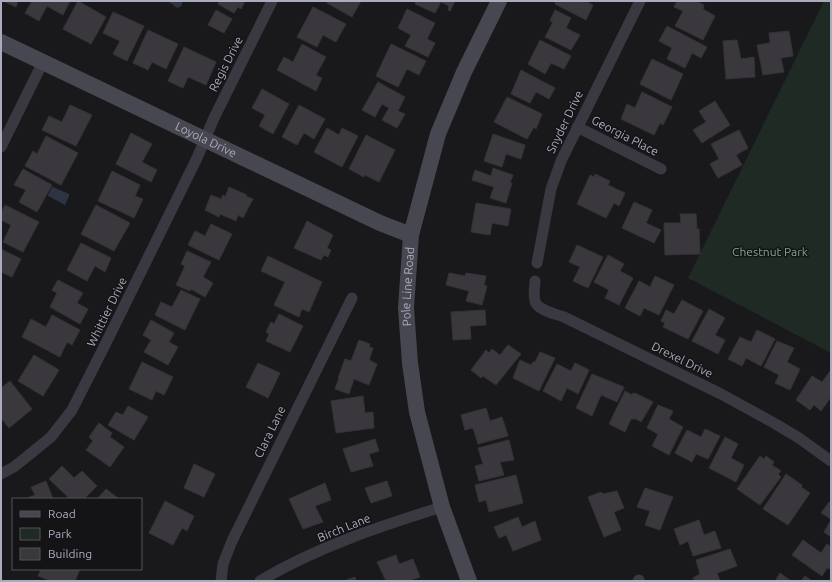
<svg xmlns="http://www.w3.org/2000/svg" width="832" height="582" font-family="Ubuntu,sans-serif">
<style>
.green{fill:#202a24}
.water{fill:#2d3341}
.building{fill:#3a383d;stroke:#343237}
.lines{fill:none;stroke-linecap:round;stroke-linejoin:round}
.street{stroke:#3a3941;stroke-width:11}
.secondary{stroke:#474751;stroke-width:16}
.labels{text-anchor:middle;stroke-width:3;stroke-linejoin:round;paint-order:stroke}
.street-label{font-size:12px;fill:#aaabbc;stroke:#141416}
.park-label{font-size:12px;fill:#7fa88d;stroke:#141416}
</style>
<rect width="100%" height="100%" fill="#19191b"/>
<path class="green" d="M824,1H831V353L688,278Z"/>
<path class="water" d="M168,1H182V5L180,7L177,8Z
M52,187H53L69,194V196L65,205L48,196V195Z"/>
<path class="building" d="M3,1H18L16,7Z
M32,1H70L63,15L47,6L39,21L25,13Z
M78,1L106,17L91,44L63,29Z
M220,1H245L241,9L238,7L234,13L218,4Z
M328,1H361L352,17L327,3Z
M416,1H455L450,11L448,10L449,6L441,2L435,13L415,4Z
M556,1H585L593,5L586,20L555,4Z
M677,1H696L704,5L703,9L715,16L703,40L675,26L683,11L674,7Z
M313,7L346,24L336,42L323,35L317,47L297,37Z
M407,9L435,23L427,39L435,43L428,57L405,46L411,35L398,28Z
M216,10L232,19L224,33L208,25Z
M555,10L571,18L566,28L580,35L571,50L545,37L553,22L550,21Z
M113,12L144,26L127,61L113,54L120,41L103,33Z
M667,26L707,47L701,58L692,53L685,68L667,59L672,48L659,41Z
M148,30L178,44L166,69L152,62L148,70L133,63Z
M789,31L793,56L781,58L784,72L763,75L757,45L770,43L769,33Z
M540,40L571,56L564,69L551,63L545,74L528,64Z
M737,40L741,59L754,57L755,77L726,79L723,41Z
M302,44L326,57L316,75L322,78L316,91L277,70L284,57L293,62Z
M391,44L426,61L419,75L407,69L398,87L376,76Z
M184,47L216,62L206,85L188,77L183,88L168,81Z
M652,59L683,74L671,100L640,84Z
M521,70L555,88L549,99L536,92L530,103L511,94Z
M378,82L405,97L398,111L405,114L397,128L382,120L389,108L382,104L375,117L362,110Z
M262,89L289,104L273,134L259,126L265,115L252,108Z
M642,92L672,107L663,125L660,123L654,135L621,119L627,104L635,108Z
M507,97L542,114L536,129L534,127L527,139L494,122Z
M715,101L730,125L702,143L693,130L706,122L699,111Z
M70,105L92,115L76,146L42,130L49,116L62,122Z
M299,105L325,119L314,139L304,133L297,145L282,137Z
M327,128L339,135L342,128L358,136L342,167L314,152Z
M739,130L748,148L736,155L742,165L718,178L710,164L719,159L711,144Z
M131,133L152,144L142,162L157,170L151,182L116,164Z
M493,134L525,145L521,159L506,154L502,167L484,161Z
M366,135L395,150L379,182L365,175L364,177L349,169Z
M46,136L78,153L61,185L25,166L33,151L37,154Z
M493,168L513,175L510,183H512L506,203L490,198L494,187L472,180L475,170L491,176Z
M23,169L52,185L37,212L19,202L26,190L14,185Z
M112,171L140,185L135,196L143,199L134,218L98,201Z
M595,174L610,181L608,185L625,193L619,206L614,203L606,218L577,204L590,175L594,177Z
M229,187L247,195L246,196L253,199L243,218L238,215L236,221L220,214L219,217L205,210L211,195L221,199L223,195L225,197Z
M634,202L652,210L646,223L661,230L654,243L622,228Z
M476,203L511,209L508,226L492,223L490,235L471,232Z
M5,205L39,222L23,252L3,242L11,225L1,220V213Z
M96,205L130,223L114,251L81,234Z
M680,214H696L697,229H699L700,254L665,255L664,223H681Z
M307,221L333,235L327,248L331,250L328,257L324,255L321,260L294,248Z
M211,224L232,234L219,260L188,245L195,231L205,236Z
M81,243L111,258L105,272L95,266L87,281L67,270Z
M577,245L603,257L588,288L573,281L580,267L569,262Z
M1,249L21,259L12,277L1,272Z
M187,251L211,262L203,277L213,283L205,297L191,289L190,291L176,285L185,266L181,264Z
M608,255L624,264L620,271L633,278L619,305L605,298L609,290L594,282Z
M268,256L322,282L309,312L302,309L299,317L274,305L285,282L261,271Z
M449,273L465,276L466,273L486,276L484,285L487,286L482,305L466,301L469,291L446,285Z
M655,276L674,285L659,315L644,308L640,316L625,308L639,281L650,287Z
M58,280L83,293L77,303L88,309L80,324L50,307L57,293L52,290Z
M181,290L200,299L185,330L155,315L161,302L172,307Z
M682,300L703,311L688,339L663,327L665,323L661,321L666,310L674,314Z
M709,309L725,318L715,335L725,340L718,354L692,341Z
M485,310L486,325L470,326L471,339L453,340L451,312Z
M279,314L303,326L290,352L266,341L269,334L266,332L271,322L274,324Z
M52,315L80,330L72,345L67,342L60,357L22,337L31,319L46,327Z
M151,320L174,333L169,342L178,347L168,365L144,352L151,340L143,335Z
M757,330L775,339L761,366L746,358L742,366L728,359L740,337L751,342Z
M359,340L370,344L369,347L373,348L369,360L377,364L369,385L354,379L349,394L335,389L339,378H338L345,359L351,361Z
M777,341L794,348L787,362L800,369L790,390L775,383L779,375L764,367Z
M508,345L521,354L496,385L483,376L481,378L471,370L486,350L489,353L492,349L500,355Z
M540,352L555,358L539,391L513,378L520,360L531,365L533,362H535Z
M34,355L59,370L43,396L18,381Z
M142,362L173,377L164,395L156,391L152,400L129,389Z
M258,363L280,373L268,398L246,387Z
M575,363L589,370L578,394L567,388L561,401L543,391L557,364L571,371Z
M831,370V397L821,411L814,405L810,410L796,400L812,376L822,382Z
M592,374L624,387L617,402L601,395L592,416L576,408Z
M10,381L32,409L9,428L1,418V388Z
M625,391L632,395L633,393L637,394L653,402L641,422L636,419H631L625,432L609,424Z
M363,396L365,413L373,412L374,428L336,433L331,401Z
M658,405L673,411L669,419L683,427L669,455L652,446L658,434L647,428Z
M128,406L148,417L134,440L108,425L116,412L123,415Z
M486,408L490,421L502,417L508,436L478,444L473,428L465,430L461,415Z
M99,423L112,433L110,437L124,447L110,467L86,450L93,441L89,437Z
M705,429L720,436L708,459L696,454L692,462L675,453L687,430L701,437Z
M725,437L738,444L731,458L744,465L736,482L709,468Z
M375,439L379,451L369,454L373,466L351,472L343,449Z
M509,440L514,460L500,462L504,475L479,481L475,466L483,464L478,448Z
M760,456L764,459L766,456L774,462L772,465L781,471L778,474L781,477L760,505L737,489Z
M194,464L215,474L204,497L184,488Z
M62,466L74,478L82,471L97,486L84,499H70L49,479Z
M786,474L802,485L801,487L810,493L788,525L763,509Z
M516,475L523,503L489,512L486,500L479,502L475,485Z
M46,481L53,499H25L35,495L31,487Z
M387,481L392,496L371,503L365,488Z
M325,483L331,500L315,506L323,522L303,529L289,499Z
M645,488L673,497L660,530L645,525L650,511L637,507Z
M106,489L118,498L117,499L98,498Z
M617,491L624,508L614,512L621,530L604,537L588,497L601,492L603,494Z
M165,501L194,516L187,531L182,528L173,545L149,533Z
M829,502L831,504V519L821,513Z
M518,517L522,527L535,521L541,540L513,551L506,535L499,538L494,527Z
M699,520L704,535L715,531L721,548L693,556L688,541L680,545L674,529Z
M831,520V537L824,532Z
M803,540L821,553L827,544L831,547V567L829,569L827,568L822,576L792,555Z
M730,549L737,566L717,573L720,581H694L693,578L700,574L696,560Z
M396,555L399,564L413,559L420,577L409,581H386L377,562Z
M41,569H80L75,581H51L38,576Z
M780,573L791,581H775Z
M805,576L812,581H801Z
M355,577L356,581H344Z"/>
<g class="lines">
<path class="street" d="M577,127L661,169
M1,147L43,62
M537,263L551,189L561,161L640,1
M535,281C535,287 533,295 535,301C537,310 556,314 564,317L721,394L774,423L799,438L831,461
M1,474L14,467L51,437L72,410L106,343L197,158L214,118L272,1
M221,581L223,564L232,541L352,298
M260,581C315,548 380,526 442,507
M638,581L639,580"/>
<g class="secondary">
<path id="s1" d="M1,42L380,223L411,235"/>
<path id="s2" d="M469,581L442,507L417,412L410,363L406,308L411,235L438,134L464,72L499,1"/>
</g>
</g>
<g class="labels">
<g class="street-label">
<text transform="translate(226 64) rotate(-63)" y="4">Regis Drive</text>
<text transform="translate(565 122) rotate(-64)" y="4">Snyder Drive</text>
<text transform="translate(625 136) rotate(27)" y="4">Georgia Place</text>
<text dy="4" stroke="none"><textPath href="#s1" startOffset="227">Loyola Drive</textPath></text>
<text dy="4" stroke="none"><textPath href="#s2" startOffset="303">Pole Line Road</textPath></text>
<text transform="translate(107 312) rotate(-64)" y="4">Whittier Drive</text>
<text transform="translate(682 360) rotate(26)" y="4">Drexel Drive</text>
<text transform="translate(270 432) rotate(-64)" y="4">Clara Lane</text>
<text transform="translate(344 528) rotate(-22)" y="4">Birch Lane</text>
</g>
<g class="park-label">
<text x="770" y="256">Chestnut Park</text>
</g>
</g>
<rect width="832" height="582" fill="none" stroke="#aaabbc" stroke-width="4"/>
<rect x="12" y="498" width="130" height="72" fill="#141416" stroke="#505058"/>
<rect x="20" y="511" width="20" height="6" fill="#474751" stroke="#505058"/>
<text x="48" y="518" font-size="12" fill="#aaabbc">Road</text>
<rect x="20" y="528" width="20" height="12" fill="#202a24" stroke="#505058"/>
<text x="48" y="538" font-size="12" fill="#aaabbc">Park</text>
<rect x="20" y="548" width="20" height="12" fill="#3a383d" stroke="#505058"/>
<text x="48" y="558" font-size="12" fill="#aaabbc">Building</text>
</svg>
